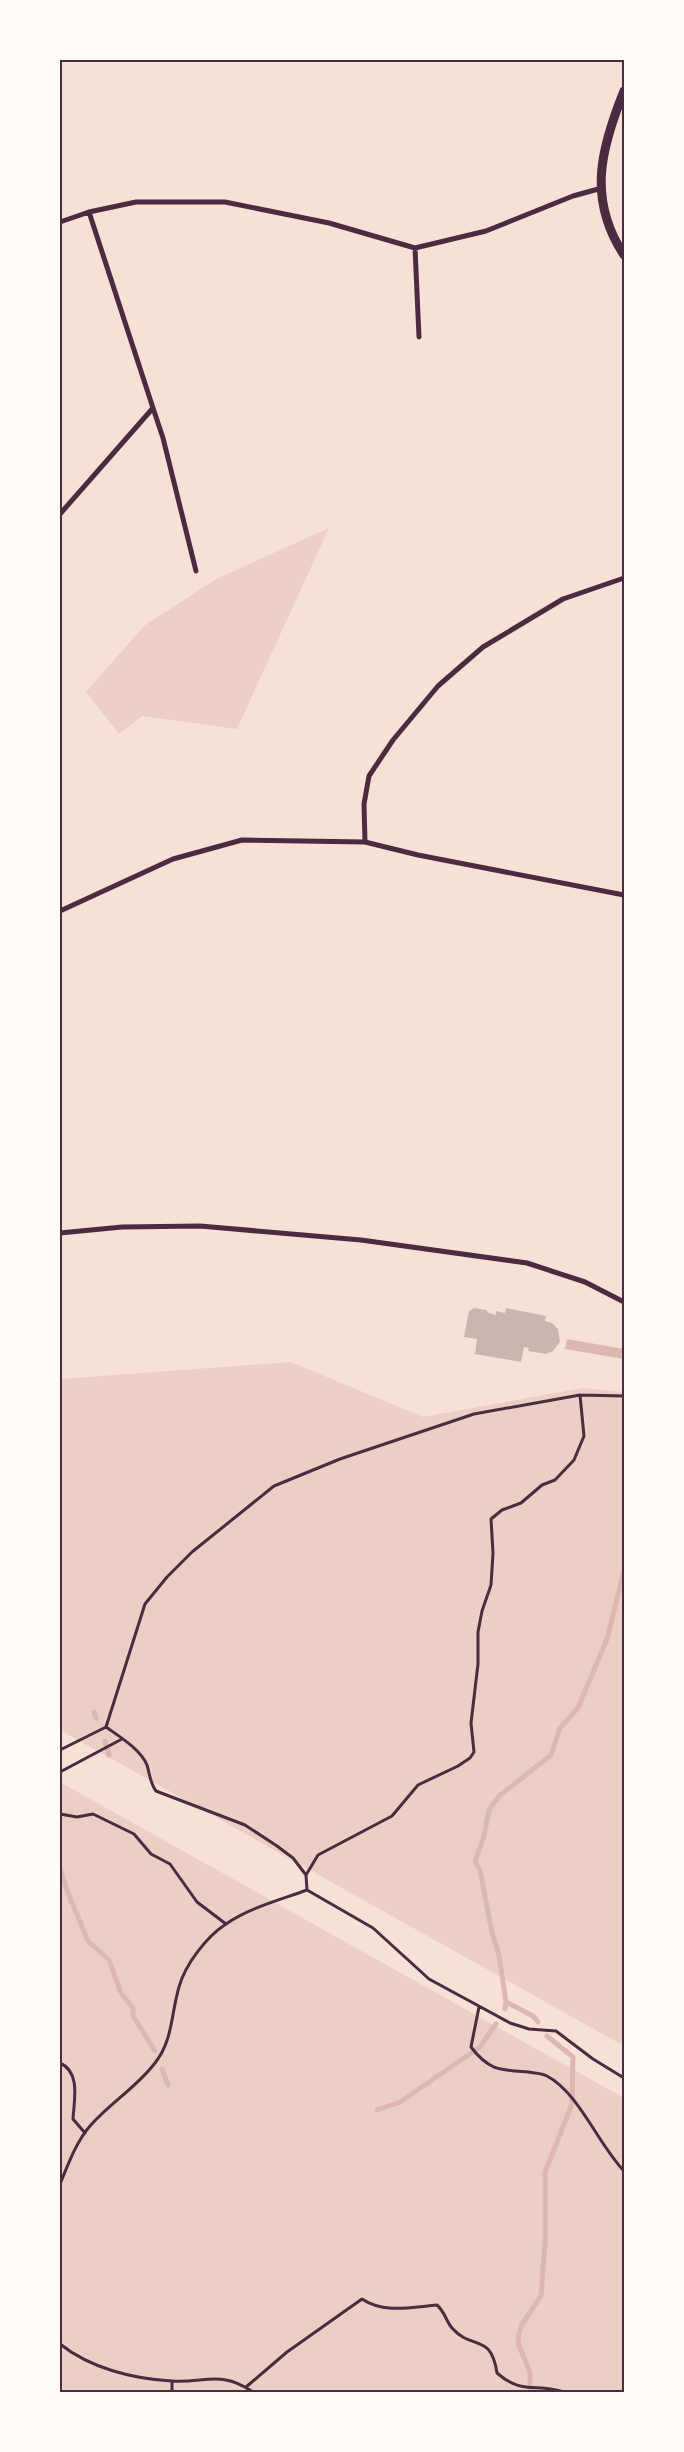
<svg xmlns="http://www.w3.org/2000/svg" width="684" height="2452" font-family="Karla,sans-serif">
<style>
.green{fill:#ebcfc5}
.water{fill:#dcb8b0}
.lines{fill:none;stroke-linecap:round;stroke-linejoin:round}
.stream{stroke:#dcb8b0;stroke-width:5}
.building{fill:#ccb4b1}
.path{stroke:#4a2c40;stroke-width:3}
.minor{stroke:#4a2c40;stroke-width:5}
.tertiary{stroke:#4a2c40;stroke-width:9}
.neatline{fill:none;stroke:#4a2c40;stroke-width:2}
</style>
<rect width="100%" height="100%" fill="#f7e1d7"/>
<path class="green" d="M329,528L237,729L142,716L119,734L86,692L145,625L218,578Z
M291,1362L423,1417L582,1388L624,1392V2046L60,1730V1379Z
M60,1782L624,2098V2392H60Z"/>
<path class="water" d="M567,1339L624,1349V1359L565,1349Z"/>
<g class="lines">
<path class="stream" d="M94,1712L96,1718
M105,1741L109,1755
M60,1868L66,1888L88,1941L109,1960L121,1993L133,2008V2016L155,2051
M506,2002L533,2016L538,2022
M505,2009L506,2002L499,1955L492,1933L480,1870L475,1861L484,1836L489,1810L499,1796L551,1755L560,1728L578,1708L607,1639L624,1570
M162,2069L168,2085
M377,2110L400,2102L480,2047L496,2024
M530,2392V2372L519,2346L518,2338L521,2326L541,2296L545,2243V2172L572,2104L573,2057L547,2036"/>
</g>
<path class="building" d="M474,1308L486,1310L489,1313L496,1315V1311L505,1313L506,1308L546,1316L545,1321L552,1323L558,1329L560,1342L553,1351L546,1354L528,1351L529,1348L524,1347L521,1362L475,1354L477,1339L464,1337L469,1311Z"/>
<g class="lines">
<path class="path" d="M106,1727L145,1604L167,1577L192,1552L274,1486L340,1459L474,1414L580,1395L624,1396
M106,1727C120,1737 140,1749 147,1765C150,1775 150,1783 156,1791L245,1825L277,1846L293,1858L306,1875L307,1890
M60,1750L106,1727
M60,1772L122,1739
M60,1814L77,1817L93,1814L134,1834L151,1854L170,1864L197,1902L226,1924
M306,1875L318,1855L392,1816L418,1785L458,1766L470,1758L474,1752L471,1723L478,1664V1632L482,1611L491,1585L493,1553L491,1519L502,1510L521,1503L542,1485L555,1480L574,1460L584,1436L580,1395
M307,1890L373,1928L429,1979L510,2023L529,2029L556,2031L593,2059L624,2078
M479,2007L471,2047C489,2071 501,2070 528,2072C534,2073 542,2073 547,2076C579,2093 598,2144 624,2171
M60,2063C81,2072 74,2101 73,2119L85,2133
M60,2184C68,2165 76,2142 90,2126C110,2103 137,2087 155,2063C173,2040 171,2014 179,1987C185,1965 206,1937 226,1924C249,1908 280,1900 307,1890
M60,2344C90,2368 133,2379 172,2381C206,2383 221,2370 253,2392
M172,2381V2392
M246,2387L287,2352L362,2299C384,2314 412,2307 437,2305C445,2312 446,2321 452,2328C472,2351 491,2332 497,2373C522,2395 536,2383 564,2392"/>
<path class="minor" d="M60,222L89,212L136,202H225L329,223L415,248L486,231L573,196L602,188
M415,248L419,337
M153,408L163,438L196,571
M60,514L153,408L89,212
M365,842L364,804L369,776L393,740L438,686L483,647L563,599L624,578
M60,911L173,859L242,840L365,842L418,855L624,895
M60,1233L122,1227L200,1226L361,1240L527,1263L585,1282L624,1302"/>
<path class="tertiary" d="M624,91C601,148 587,199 624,255"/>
</g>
<rect width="684" height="2452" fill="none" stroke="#fffaf5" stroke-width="122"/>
<rect x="61" y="61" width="562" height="2330" class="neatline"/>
</svg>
